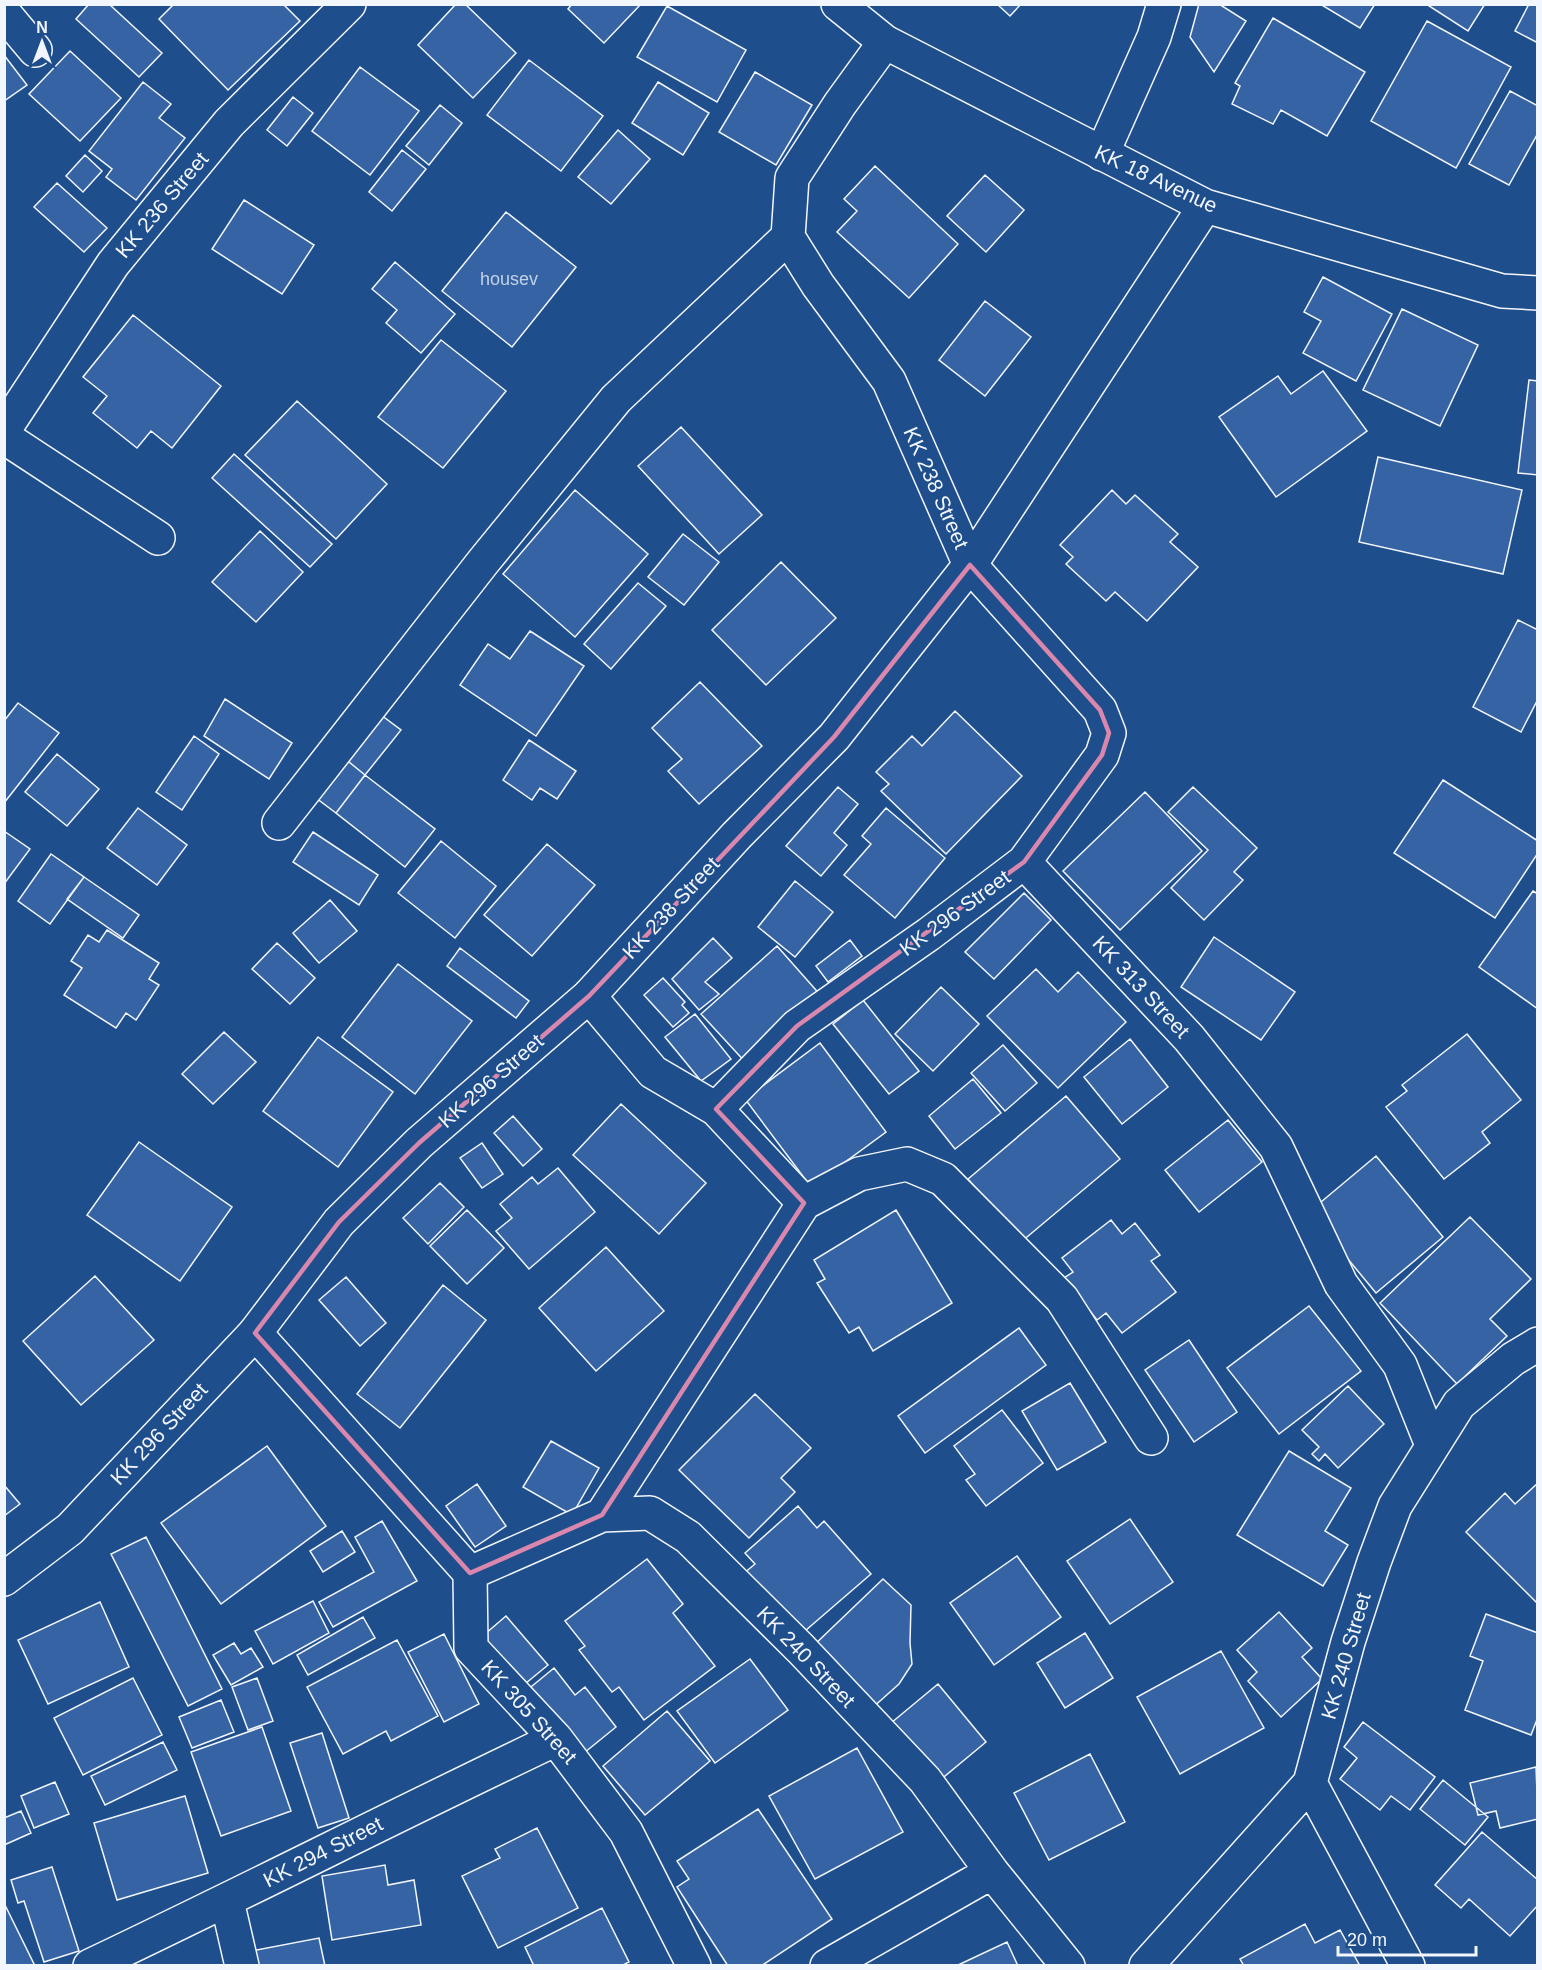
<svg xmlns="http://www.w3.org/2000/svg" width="1542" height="1970" font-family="Arial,sans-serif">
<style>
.building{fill:#3563a3;stroke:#f2f6ff;stroke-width:1.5}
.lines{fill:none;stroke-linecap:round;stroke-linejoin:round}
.minor-casing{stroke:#f2f6ff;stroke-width:36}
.secondary-casing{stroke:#f2f6ff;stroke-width:36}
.minor{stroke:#1f4e8c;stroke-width:33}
.secondary{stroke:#1f4e8c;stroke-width:33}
.marked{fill:none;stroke:#da87ad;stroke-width:4.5;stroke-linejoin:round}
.labels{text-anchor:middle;stroke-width:4.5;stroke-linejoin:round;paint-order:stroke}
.number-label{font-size:18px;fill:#c3d1e8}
.street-label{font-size:21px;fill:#f2f6ff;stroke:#1f4e8c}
</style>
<rect width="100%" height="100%" fill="#1f4e8c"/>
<path class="building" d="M89,4H109L162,53L139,77L76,19Z
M174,4H283L300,21L228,90L159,19Z
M456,4H465L516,53L473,98L418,45Z
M572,4H641L604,43L568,9Z
M997,4H1021L1010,16Z
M1199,4H1219L1246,21L1214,72L1190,37Z
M1320,4H1375L1360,28Z
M1426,4H1485L1468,31Z
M1529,4H1538V43L1515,31Z
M667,6L746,50L717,102L637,57Z
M1273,18L1365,72L1327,136L1281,110L1273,124L1232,104L1240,86L1235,83Z
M1427,21L1511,67L1456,168L1371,121Z
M70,51L121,98L80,141L29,94Z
M4,55L27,85L4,101Z
M529,60L603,116L561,171L487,115Z
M360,67L419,111L370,175L312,131Z
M755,72L812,105L776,165L719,132Z
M143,82L171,104L159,118L185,138L136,200L106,177L112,169L89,151Z
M658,82L709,113L683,155L632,123Z
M1510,91L1538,106V133L1509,185L1469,164Z
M293,97L313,113L287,146L267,130Z
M440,105L462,123L429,165L406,146Z
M618,130L650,159L611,204L578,177Z
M402,150L426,169L392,211L369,192Z
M85,155L102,171L83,192L66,176Z
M875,166L958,244L909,298L837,232L857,211L844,199Z
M985,175L1024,210L986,252L947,216Z
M57,183L107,228L84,252L34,207Z
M244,200L314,245L282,294L212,249Z
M506,212L576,267L512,347L442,291Z
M395,262L455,314L421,353L386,323L397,310L372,289Z
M1323,277L1392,314L1356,381L1303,353L1321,321L1304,312Z
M985,301L1031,337L985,396L939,360Z
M1402,309L1478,345L1440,426L1363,390Z
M133,315L221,386L172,448L151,431L137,448L93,413L107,396L83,377Z
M441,340L506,391L443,468L378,417Z
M1323,371L1367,431L1276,497L1219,417L1278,376L1291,394Z
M1529,380L1538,381V475L1518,473Z
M297,401L387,484L336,539L245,455Z
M681,427L762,515L719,554L638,466Z
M234,454L332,544L310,567L212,478Z
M1378,457L1522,490L1503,574L1359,542Z
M575,490L648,554L575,637L503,574Z
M1112,490L1126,504L1135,495L1178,534L1170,542L1198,567L1147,621L1115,592L1106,601L1066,564L1073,557L1060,545Z
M260,531L303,572L256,622L212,582Z
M683,534L719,562L684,605L648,577Z
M781,562L836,618L766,685L712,630Z
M638,583L666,606L611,669L584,644Z
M1518,620L1538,630V699L1521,732L1473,707Z
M530,631L584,666L536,736L460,685L488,644L510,659Z
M700,682L762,746L699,804L668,771L682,759L652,728Z
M225,699L292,743L269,779L204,736Z
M18,703L59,733L4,803V721Z
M373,709L401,730L365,775L338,753Z
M955,711L1022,776L946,854L881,791L889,784L876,772L912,736L922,746Z
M194,736L219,754L182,810L156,792Z
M529,740L576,771L557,799L540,788L532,800L503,780Z
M338,753L365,775L336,813L308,792Z
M57,754L99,789L67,826L25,792Z
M365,775L435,829L405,867L336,813Z
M1443,780L1538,841V853L1495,918L1394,853Z
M838,787L858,804L834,833L847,845L821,876L786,846Z
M1193,787L1257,848L1234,872L1243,880L1204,920L1171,888L1208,850L1168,812Z
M1145,792L1202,851L1120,930L1063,871Z
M138,808L187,845L157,885L107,848Z
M886,808L945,858L895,918L844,875L871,844L862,836Z
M4,831L30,849L4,884Z
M313,832L378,875L359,905L293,862Z
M441,841L496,886L455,938L398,893Z
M547,844L595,885L532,956L484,915Z
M51,854L84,877L50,924L18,901Z
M84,877L139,915L123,938L67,899Z
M795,881L833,912L795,957L758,927Z
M1533,891L1538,894V1009L1479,967Z
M1024,893L1051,920L994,979L965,952Z
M330,900L357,931L319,963L293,933Z
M107,930L159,963L149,979L159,985L136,1020L126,1013L116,1028L64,995L82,968L71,961L88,935L99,942Z
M1214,937L1295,992L1261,1040L1181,987Z
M713,938L732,958L705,982L719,994L699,1010L672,979Z
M850,940L862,956L828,982L816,966Z
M277,943L315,978L290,1004L252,969Z
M777,946L823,998L748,1065L701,1014Z
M460,948L529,1001L516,1018L447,966Z
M398,964L472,1021L415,1094L342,1037Z
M1036,969L1058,992L1078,972L1126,1022L1058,1088L987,1016Z
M663,978L685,1002L682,1005L689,1013L673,1027L644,995Z
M941,987L979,1024L933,1071L895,1034Z
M863,1000L919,1071L889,1094L833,1024Z
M695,1014L731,1059L701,1081L665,1037Z
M224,1032L256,1062L213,1104L182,1074Z
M1467,1034L1521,1100L1482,1132L1490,1143L1444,1179L1386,1107L1407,1091L1402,1085Z
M318,1037L393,1092L338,1167L263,1111Z
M1130,1039L1168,1087L1122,1124L1084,1077Z
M820,1043L886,1132L811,1187L745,1099Z
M1003,1045L1037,1083L1005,1111L971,1073Z
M973,1079L1001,1113L955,1149L929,1116Z
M1066,1096L1120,1159L1021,1242L968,1179Z
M621,1104L706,1183L659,1234L573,1155Z
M513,1116L542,1149L523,1166L494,1133Z
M1228,1120L1262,1162L1199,1212L1165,1170Z
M139,1142L232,1207L180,1281L87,1215Z
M482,1143L503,1174L482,1188L460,1158Z
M1376,1156L1443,1237L1376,1293L1309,1212Z
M558,1168L595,1212L529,1269L496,1231L512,1218L500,1204L532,1177L538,1184Z
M440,1183L464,1207L428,1244L403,1218Z
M467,1210L504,1248L467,1284L430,1246Z
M896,1210L952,1303L873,1351L859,1327L849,1333L817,1283L825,1279L814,1260Z
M1470,1217L1531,1279L1490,1319L1507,1336L1457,1384L1380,1303Z
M1111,1220L1122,1234L1135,1223L1160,1255L1151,1261L1176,1292L1122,1333L1106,1313L1097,1320L1064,1278L1073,1272L1062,1258Z
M606,1247L664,1311L596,1371L539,1308Z
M95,1276L154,1340L81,1405L23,1341Z
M346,1277L386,1323L360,1346L319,1300Z
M443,1285L486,1320L400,1428L357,1394Z
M1309,1306L1361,1371L1279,1434L1227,1368Z
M1019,1328L1046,1365L925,1453L898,1416Z
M1189,1340L1237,1412L1194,1442L1145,1370Z
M1070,1383L1106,1442L1057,1470L1022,1411Z
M1348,1386L1384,1424L1338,1468L1325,1454L1319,1461L1312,1454L1319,1447L1302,1430Z
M755,1394L811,1448L781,1478L795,1492L749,1538L679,1470Z
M1002,1410L1043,1463L986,1506L966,1480L975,1474L954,1446Z
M551,1441L599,1468L572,1515L523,1487Z
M267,1446L326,1526L221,1604L161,1523Z
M1289,1451L1351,1488L1325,1531L1348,1545L1323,1586L1237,1535Z
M1538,1483V1604L1466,1532L1505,1493L1515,1504Z
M477,1484L506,1526L475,1547L446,1506Z
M4,1485L20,1504L4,1516Z
M798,1506L817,1528L824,1521L871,1574L798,1637L743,1574L755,1564L745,1553Z
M1130,1519L1173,1582L1110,1624L1067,1561Z
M382,1521L417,1581L333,1627L319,1602L374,1572L355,1537Z
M342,1531L355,1552L323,1572L310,1551Z
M146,1537L222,1689L188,1706L111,1554Z
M1017,1556L1061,1617L994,1665L950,1603Z
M647,1559L683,1604L673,1613L715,1666L644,1720L619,1687L612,1692L579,1650L585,1646L565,1621Z
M883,1579L911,1605L910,1643L912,1664L899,1684L871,1709L811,1648Z
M313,1601L329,1633L273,1664L255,1631Z
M100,1602L129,1667L48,1704L18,1640Z
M1279,1612L1312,1648L1302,1657L1322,1679L1281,1717L1248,1681L1257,1672L1237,1650Z
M1486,1614L1538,1633V1717L1531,1735L1465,1710L1483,1661L1470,1656Z
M506,1616L548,1665L520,1688L478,1640Z
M363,1617L375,1638L308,1675L297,1655Z
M1085,1633L1113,1678L1065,1708L1037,1663Z
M444,1634L479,1704L444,1722L408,1652Z
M397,1640L438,1716L391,1741L386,1731L343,1754L307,1687Z
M234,1643L241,1654L251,1648L263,1667L231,1685L213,1655Z
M1221,1651L1264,1728L1180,1774L1137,1697Z
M750,1659L788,1710L715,1763L677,1711Z
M554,1668L575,1695L585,1687L616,1727L579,1757L526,1691Z
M133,1678L162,1735L83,1775L54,1718Z
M257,1678L273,1721L248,1730L232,1687Z
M938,1684L986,1742L939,1781L891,1723Z
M221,1700L234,1732L192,1748L179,1717Z
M667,1711L710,1761L645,1815L603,1766Z
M1363,1722L1435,1777L1410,1810L1391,1796L1380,1810L1340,1779L1357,1758L1344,1747Z
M262,1727L291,1811L221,1836L191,1752Z
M322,1733L349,1818L318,1828L290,1743Z
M163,1742L177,1770L105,1805L91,1776Z
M857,1748L903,1832L815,1879L769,1796Z
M1090,1754L1125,1822L1049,1860L1014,1793Z
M1536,1767L1538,1819L1500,1828L1496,1811L1478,1815L1470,1783Z
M1443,1780L1488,1817L1465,1845L1420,1809Z
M55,1782L69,1814L34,1828L21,1796Z
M185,1796L208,1873L117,1900L94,1823Z
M758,1809L832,1919L761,1966H728L677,1887L689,1879L677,1861Z
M21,1811L31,1833L4,1845V1818Z
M537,1828L578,1908L498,1948L462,1876L500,1858L495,1849Z
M1482,1832L1538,1880V1905L1510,1936L1469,1899L1461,1908L1435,1885Z
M385,1865L388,1885L414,1880L421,1925L332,1940L322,1876Z
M52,1867L79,1951L44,1962L24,1901L18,1903L11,1880Z
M4,1903L34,1964L30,1966H4Z
M602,1908L629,1962L621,1966H534L525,1947Z
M1305,1924L1315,1943L1340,1930L1360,1966H1244L1240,1959Z
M319,1938L325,1966H254L251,1951Z
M1007,1942L1018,1966H956Z"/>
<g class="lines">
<g class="minor-casing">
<path id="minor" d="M4,13L35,50
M885,42L840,104L792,178L788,237L818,285L889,381L970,565L1100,710L1109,733L1102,755L1024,862L1189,1038L1276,1147L1341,1284L1400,1365L1432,1445
M1102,154L1154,37L1164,4
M4,430L113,264L229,123L349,4
M4,437L158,538
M279,823L483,562L616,399L788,237
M589,996L653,1072L716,1109L797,1026L929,934L1024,862
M716,1109L804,1203
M255,1333L470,1573L471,1648L556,1739L626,1832L694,1966
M602,1515L804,1203L859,1174L907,1164L943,1179L1062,1299L1151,1438
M470,1573L602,1515L650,1513L688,1537L801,1649L925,1780L992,1872L1068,1966
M1310,1783L1408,1966
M227,1901L242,1966
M90,1966C246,1892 400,1813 556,1739
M827,1966L992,1872
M1146,1966L1310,1783L1348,1642L1374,1562L1395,1506L1459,1404L1513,1359L1538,1344"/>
</g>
<g class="secondary-casing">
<path id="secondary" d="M838,4L885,42L1205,206L1502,291L1538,293
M4,1579L70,1529L255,1333L339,1222L419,1143L589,996L737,835L834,737L970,565L1205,206"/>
</g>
<use href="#minor" class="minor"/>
<use href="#secondary" class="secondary"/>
</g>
<path class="marked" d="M970,565L1100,710L1109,733L1102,755L1024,862L797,1026L716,1109L804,1203L602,1515L470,1573L255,1333L339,1222L419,1143L589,996L834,737Z"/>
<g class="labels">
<g class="number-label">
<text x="509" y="285">housev</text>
</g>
<g class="street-label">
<text transform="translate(1156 179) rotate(25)" y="7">KK 18 Avenue</text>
<text transform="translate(162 205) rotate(-50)" y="7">KK 236 Street</text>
<text transform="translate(936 488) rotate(66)" y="7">KK 238 Street</text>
<text transform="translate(671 908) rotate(-47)" y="7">KK 238 Street</text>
<text transform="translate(955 913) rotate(-36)" y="7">KK 296 Street</text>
<text transform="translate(1141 987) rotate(47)" y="7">KK 313 Street</text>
<text transform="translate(491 1081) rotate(-41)" y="7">KK 296 Street</text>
<text transform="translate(159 1434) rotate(-47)" y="7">KK 296 Street</text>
<text transform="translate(1346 1656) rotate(-74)" y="7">KK 240 Street</text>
<text transform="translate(806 1657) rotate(46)" y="7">KK 240 Street</text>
<text transform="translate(529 1712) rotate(48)" y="7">KK 305 Street</text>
<text transform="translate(323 1852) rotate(-27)" y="7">KK 294 Street</text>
</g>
</g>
<rect width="1542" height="1970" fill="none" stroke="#f2f6ff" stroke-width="12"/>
<g transform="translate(42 42)" stroke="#1f4e8c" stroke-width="4.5" paint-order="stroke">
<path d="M0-4.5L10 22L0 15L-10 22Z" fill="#f2f6ff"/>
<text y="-9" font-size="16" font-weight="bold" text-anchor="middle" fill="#f2f6ff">N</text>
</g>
<path d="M1338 1946v9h138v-9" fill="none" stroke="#f2f6ff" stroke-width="3"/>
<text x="1347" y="1946" font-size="18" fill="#f2f6ff" stroke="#1f4e8c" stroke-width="4.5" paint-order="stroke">20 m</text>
</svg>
